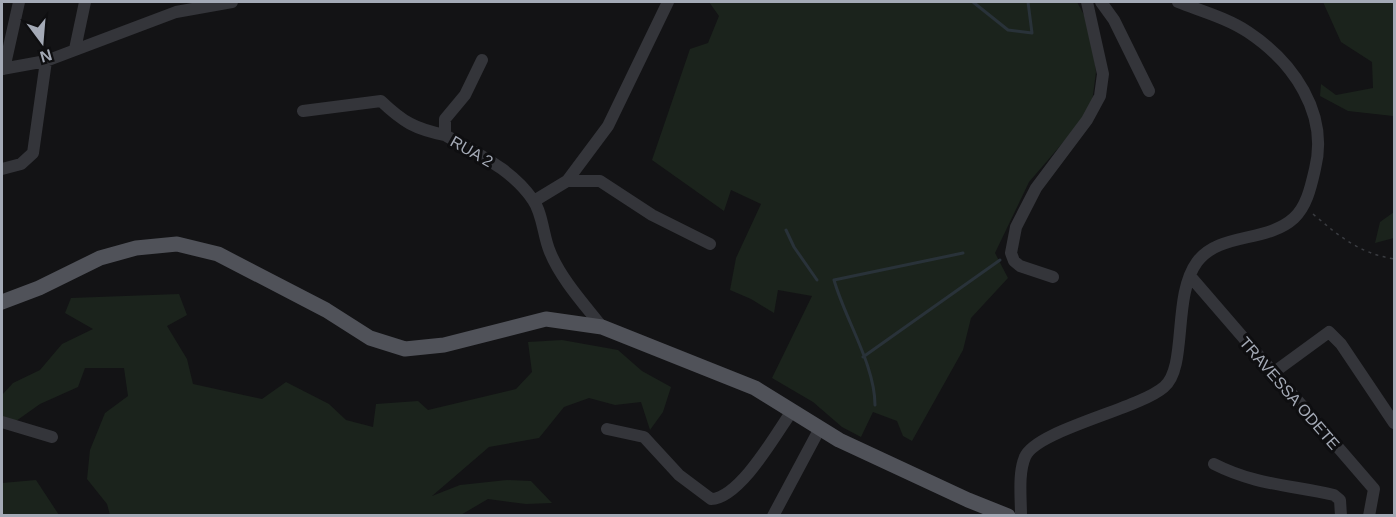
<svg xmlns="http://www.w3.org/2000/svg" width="1396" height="517" font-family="Arial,sans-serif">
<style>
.green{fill:#1b231c}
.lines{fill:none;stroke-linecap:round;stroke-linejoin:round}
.stream{stroke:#293239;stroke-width:3}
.path{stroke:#3a3c41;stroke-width:1.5;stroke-dasharray:3 4.5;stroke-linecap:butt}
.minor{stroke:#34353a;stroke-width:12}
.major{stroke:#505259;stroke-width:15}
.labels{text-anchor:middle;stroke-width:6;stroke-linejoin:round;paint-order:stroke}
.street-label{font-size:16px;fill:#a4aab6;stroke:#0e0e10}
</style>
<rect width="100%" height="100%" fill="#131315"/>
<path class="green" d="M709,2H1077L1090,26L1096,72L1091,110L1029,182L995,253L1008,278L971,318L963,350L912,441L903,436L897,421L873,412L861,437L842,427L813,402L772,378L812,296L778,290L774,313L751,299L730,290L736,258L761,204L731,190L724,211L652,160L690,49L708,43L719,16Z
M1323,2H1394V119L1393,116L1348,111L1320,96L1321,84L1336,95L1373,88L1372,62L1341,42Z
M1394,212V238L1375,243L1380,222Z
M179,294L187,315L167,326L187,359L193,384L262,399L286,382L329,404L346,420L373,427L376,404L418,401L428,410L516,389L532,372L528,342L562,340L618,350L642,371L671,387L663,412L650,430L641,402L615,405L589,398L564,407L539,438L489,447L432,496L460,485L507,480L531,481L552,503L526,504L488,499L459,516L110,515L107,504L87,479L90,450L105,413L128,396L124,368H85L78,387L40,404L9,426L2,418V395L13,383L40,370L62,344L93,329L65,313L71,298Z
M36,480L59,515H2V483Z"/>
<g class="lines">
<path class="stream" d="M973,2L1008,30L1032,33L1028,2
M786,230L794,247L817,280
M863,357L1000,260
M875,405C875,365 845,319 834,280L963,253"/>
<path class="path" d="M1313,214C1340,237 1359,253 1394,259"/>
<path class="minor" d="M1101,2L1114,20L1149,91
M75,49L85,2
M482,60L465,95L445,119V135C477,154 511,168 533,200C543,214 543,236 550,252C561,279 584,304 602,327
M2,69L46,61
M4,69L19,2
M303,111L381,101C403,122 415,129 445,135
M2,169L21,164L33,153L46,61L176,12L232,2
M567,181H600L652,215L710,244
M534,201L567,181L608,126L668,2
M1190,276L1374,489L1369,516
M1053,277L1020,266L1014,261L1011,253L1016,227L1036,188L1087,120L1100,96L1103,74L1087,2
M1273,373L1329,332L1341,344L1394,423
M2,422L52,437
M607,429L644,437L679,475L711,499C740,498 776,434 792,411
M1214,464C1255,485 1291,485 1334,495L1340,500L1341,516
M773,516L819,430
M1021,516C1021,498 1018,473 1025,457C1036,430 1139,409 1164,387C1188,367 1172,296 1197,262C1219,232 1267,243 1294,218C1307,206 1311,186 1315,169C1329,113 1293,62 1248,32C1227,18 1201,11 1178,2"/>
<path class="major" d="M2,302L39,288L100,258L136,248L177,244L218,254L326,310L370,338L405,349L444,345L546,319L602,327L755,388L839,440L968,500L1008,516"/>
</g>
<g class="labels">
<g class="street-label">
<text transform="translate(472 151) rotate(30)" y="6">RUA 2</text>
<text transform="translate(1290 393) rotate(49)" y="6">TRAVESSA ODETE</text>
</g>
</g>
<rect width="1396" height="517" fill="none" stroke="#a4aab6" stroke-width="6"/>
<g transform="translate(42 42) rotate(164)" stroke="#0e0e10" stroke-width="4.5" paint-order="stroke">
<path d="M0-4.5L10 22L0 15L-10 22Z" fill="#a4aab6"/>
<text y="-9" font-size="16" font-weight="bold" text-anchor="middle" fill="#a4aab6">N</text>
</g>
</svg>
